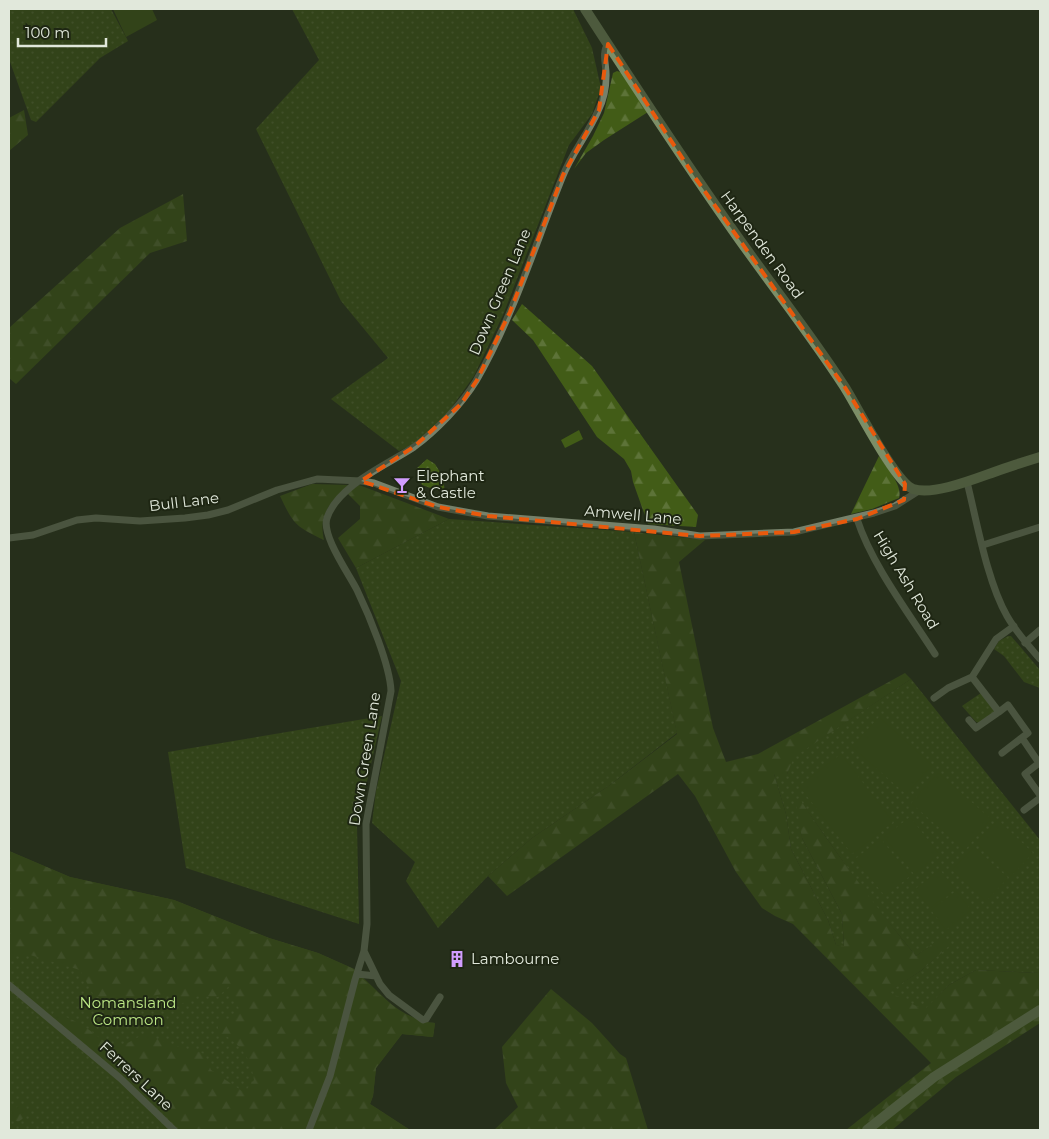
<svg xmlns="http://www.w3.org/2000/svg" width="1049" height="1139" font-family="Montserrat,sans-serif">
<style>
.grass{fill:url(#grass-dots)}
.forest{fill:url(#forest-firs)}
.garden{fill:#425c17}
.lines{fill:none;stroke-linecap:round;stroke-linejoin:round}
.street{stroke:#76816a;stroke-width:7}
.secondary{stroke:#7c8e67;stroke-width:10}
.marked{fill:none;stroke:#e8590c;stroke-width:4;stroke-dasharray:10 6;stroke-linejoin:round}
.labels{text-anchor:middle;stroke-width:4;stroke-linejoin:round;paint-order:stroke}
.street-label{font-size:15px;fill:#e1e8db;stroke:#1e2613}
.poi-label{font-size:15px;fill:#e1e8db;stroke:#1e2613;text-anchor:start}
.park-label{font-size:15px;fill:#bbe685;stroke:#1e2613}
</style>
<defs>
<pattern id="grass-dots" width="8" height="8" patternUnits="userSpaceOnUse" patternTransform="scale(1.25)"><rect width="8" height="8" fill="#425c17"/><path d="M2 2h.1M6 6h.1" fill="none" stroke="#5d7338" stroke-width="1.8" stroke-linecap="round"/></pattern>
<pattern id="forest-firs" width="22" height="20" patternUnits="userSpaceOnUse" patternTransform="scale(1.25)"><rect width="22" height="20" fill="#425c17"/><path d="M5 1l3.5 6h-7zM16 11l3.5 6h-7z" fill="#5d7338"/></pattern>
</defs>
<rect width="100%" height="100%" fill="#27301c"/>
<path class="grass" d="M9,9H111L128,41L100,58L36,122L31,120L9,59Z
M292,9H573L592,48L601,88L592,114L569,145L503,315L474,376L444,418L414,444L399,451L331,399L388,358L341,301L256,129L319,60Z
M427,459L435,464L443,477L445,493L422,485L416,469Z
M449,519L634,532L677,733L610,785L532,838L488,876L438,928L406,881L415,862L372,823L376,791L401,681L356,568Z
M1008,636H1011L1040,670V688L1024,682L1004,656L994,649L999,641Z
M911,679L1040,840V973L976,970L949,985L924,1011L888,992L922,970L948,946L945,936L916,956L868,897L799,799L802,838L842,914L844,947L836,945L828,920L791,849L786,814L774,774H787L793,757Z
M981,693L995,711L979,723L976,722L962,706Z
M382,716L357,825L359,924L186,868L168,752Z
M9,851L70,877L174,900L269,938L318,953L354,969L397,1010L423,1022L435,1023L433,1037L402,1034L376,1068L373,1096L370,1104L410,1130H9Z"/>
<path class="forest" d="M617,71L623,73L648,112L604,140L586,153L574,169L593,136L604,113L613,73Z
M24,110L28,135L9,151V118Z
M183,194L187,241L150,253L16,384L9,378V328L120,228Z
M522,304L592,366L698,515L696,527L648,524L633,482L631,471L624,459L597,437L539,349L533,340L512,320Z
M879,456C886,467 903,485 899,498L872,509L851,514Z
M312,484L348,485C330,503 318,514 324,540C295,526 294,525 280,496Z
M359,485L449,519L356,568L338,538L360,519V506L347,493Z
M634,532L705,540L679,562L713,728L726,762L758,754L905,673L911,679L794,757L787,774H774L786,814L791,849L828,920L836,945L844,946L842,914L802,838L796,804L799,798C836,853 874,905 916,956L945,935L949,946L922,970L889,992L924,1010L949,985L976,970L1040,973V1023L956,1077L892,1130H846L931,1063L793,924L775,916L762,908L736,872L695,796L678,774L507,896L488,876L532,838L610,785L677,734Z
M9,851L70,877L174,900L269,938L318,953L354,969L355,973L323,1088L306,1130H180L131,1083L51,1017L54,1012C64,1016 74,1020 83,1026C96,1033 104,1046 121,1045C130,1044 137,1035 146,1035L179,1047L200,1052L205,1055L211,1070L242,1091L247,1089L254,1080C251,1056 238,1042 218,1031V1020L235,1018L240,1010L231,994V984L218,997L198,996L175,1007L169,993L150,996L123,1005L114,999L94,996L80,970L30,955H9Z
M359,976C382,995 403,1021 435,1023L433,1037L402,1034L376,1068L373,1096L370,1104L410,1130H311Z
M551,989L592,1023L620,1054L626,1058L648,1130H494L518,1107L506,1083L502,1047Z
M19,1105L26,1107L29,1114L18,1122L12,1118L11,1112Z"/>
<path class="garden" d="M113,9H152L157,20L126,37Z
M579,430L583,439L565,448L561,440Z
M879,717L932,765L906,794L852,747Z
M841,754L893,822L852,854L799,786Z
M938,773L991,819L965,850L911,803Z
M910,817L939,854L914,874L884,837Z
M998,820L1033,853L1011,876L976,843Z
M881,839L910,876L885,896L855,859Z
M974,847L1008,878L986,901L952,870Z
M940,870L955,889L930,908L915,889Z
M956,891L971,910L946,930L931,910Z"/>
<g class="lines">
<path class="street" d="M967,482C977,522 987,581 1007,616C1016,632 1028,645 1040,659
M857,519C872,565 908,612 935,654
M9,538L33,535L77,520L96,518L140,521L185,518L208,515L228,510L277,490L317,479L361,481L374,483L438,507L488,516L654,529L700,536L794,532L874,513L895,506L920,490
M983,545L1040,527
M1025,643L1040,630
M934,698L948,688L972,677L996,639L1014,626
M999,712L1008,705L1028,733L1002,753
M969,720L976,728L999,712L972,677
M1022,738L1039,763L1025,774L1040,795
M1024,810L1040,798
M364,951L380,984L389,995L423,1020L426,1019L440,997
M357,974L376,976
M9,985L120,1078L174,1130
M309,1130L330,1076L355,980L364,951L367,924L366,824L391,691C390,665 369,615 357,590C349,574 321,535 327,518C338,485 387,465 414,447C436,431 462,404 476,381C513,317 535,245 562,178C571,154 588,134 598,111C603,101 606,88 606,77C607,67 601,53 608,44"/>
<path class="secondary" d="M585,9C633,83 681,157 732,229C769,282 809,332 844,386C857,406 895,482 913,489C935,496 979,477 1000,470C1014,465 1027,461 1040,457
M867,1130L934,1077L1040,1010"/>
</g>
<path d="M0 0H1049V1139H0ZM608,44L696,179L846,389L905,484L904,500L857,519L794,532L700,536L488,516L438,507L361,481L415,446L461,404L477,380L510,312L563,175L599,110Z" fill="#27301c" fill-opacity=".55" fill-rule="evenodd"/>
<path class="marked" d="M608,44L696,179L846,389L905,484L904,500L857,519L794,532L700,536L488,516L438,507L361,481L415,446L461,404L477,380L510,312L563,175L599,110Z"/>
<defs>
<g id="bar-bare" transform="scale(1.35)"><path d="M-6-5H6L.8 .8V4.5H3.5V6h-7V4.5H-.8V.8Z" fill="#d19dfe" stroke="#1e2613" stroke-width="2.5" paint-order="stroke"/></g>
<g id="building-bare" transform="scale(1.35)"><path d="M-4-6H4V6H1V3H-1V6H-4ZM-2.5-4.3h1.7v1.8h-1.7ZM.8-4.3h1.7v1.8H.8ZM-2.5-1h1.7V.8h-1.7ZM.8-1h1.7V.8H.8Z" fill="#d19dfe" stroke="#1e2613" stroke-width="2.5" paint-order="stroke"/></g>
</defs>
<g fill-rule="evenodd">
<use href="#bar-bare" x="402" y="485"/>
<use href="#building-bare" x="457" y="959"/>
</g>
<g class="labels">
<g class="street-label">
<text transform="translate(762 245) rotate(54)" y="5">Harpenden Road</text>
<text transform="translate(500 292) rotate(-67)" y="5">Down Green Lane</text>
<text transform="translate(184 502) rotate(-7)" y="5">Bull Lane</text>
<text transform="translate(633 515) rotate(5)" y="5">Amwell Lane</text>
<text transform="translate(906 580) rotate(59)" y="5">High Ash Road</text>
<text transform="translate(365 759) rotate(-81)" y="5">Down Green Lane</text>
<text transform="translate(136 1076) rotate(43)" y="5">Ferrers Lane</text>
</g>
<g class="poi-label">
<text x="416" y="481">Elephant<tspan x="416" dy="17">&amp; Castle</tspan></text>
<text x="471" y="964">Lambourne</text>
</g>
<g class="park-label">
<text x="128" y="1008">Nomansland<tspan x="128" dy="17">Common</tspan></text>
</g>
</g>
<rect width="1049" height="1139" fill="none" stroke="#e1e8db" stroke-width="20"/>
<path d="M18 38v8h88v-8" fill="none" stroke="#e1e8db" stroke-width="2.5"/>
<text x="25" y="38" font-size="15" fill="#e1e8db" stroke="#1e2613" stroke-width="4" paint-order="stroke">100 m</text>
</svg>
